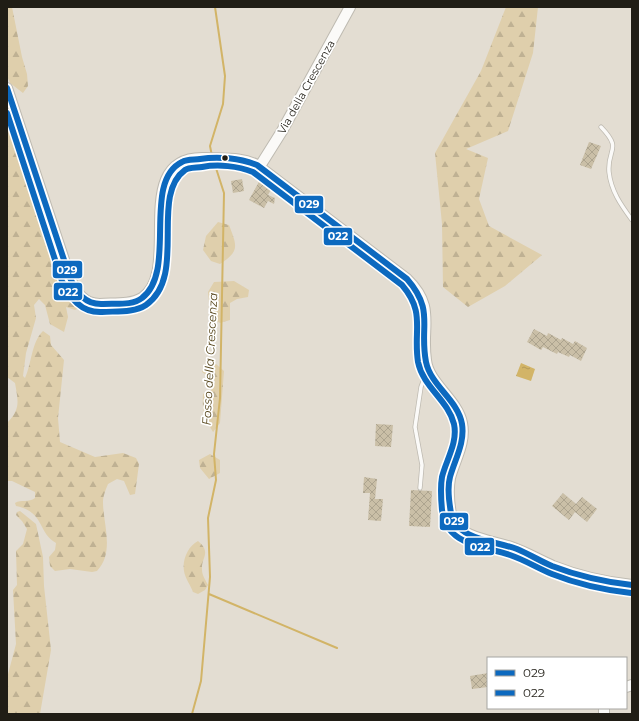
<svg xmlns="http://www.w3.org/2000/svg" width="639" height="721" font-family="Montserrat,sans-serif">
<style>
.forest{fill:url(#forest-firs)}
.water{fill:url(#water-ripples)}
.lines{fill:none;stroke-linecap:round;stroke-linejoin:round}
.stream{stroke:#d2b467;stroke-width:2}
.building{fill:url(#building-cross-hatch)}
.lane-casing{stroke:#bebab1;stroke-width:5}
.secondary-casing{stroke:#bebab1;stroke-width:12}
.lane{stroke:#fbfaf8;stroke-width:3.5}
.secondary{stroke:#fbfaf8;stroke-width:10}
.bus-1-casing{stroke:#fff;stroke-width:9}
.bus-2-casing{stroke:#fff;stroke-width:9}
.bus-1{stroke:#0c69bf;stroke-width:6}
.bus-2{stroke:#0c69bf;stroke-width:6}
.bus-dot{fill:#201d15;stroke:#fff;stroke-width:1.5}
.labels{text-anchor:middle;stroke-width:3.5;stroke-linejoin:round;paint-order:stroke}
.street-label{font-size:11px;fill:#201d15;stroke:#fff}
.water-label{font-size:12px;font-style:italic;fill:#59481e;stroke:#fff}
.line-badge{stroke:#fff;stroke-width:1.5}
.badge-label{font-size:11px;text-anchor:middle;font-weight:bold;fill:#fff}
</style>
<defs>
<pattern id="forest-firs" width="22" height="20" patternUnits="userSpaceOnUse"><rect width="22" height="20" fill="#dfcfac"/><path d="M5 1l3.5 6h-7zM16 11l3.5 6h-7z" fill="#bfb193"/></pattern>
<pattern id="water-ripples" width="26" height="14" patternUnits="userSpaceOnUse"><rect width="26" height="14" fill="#d2b467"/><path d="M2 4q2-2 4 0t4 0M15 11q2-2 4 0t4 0" fill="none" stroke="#b49a58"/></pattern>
<pattern id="building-cross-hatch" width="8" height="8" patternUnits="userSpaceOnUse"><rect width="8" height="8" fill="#cabfa7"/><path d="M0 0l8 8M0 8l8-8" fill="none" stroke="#ada48f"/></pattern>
</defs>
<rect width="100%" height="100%" fill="#e3ddd2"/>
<path class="forest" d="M7,7H12L22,57L27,74L28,86L23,93L10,83L7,76Z
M506,7H538L533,53L508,131L466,149L488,158L479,199L489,226L542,255L505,286L468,307L443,287L442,224L435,153L481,71Z
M7,104L67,286L69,294L80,307L75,310L66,307L68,317L64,332L50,324L45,305L39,299L34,305L36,318L26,353L23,376L25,378C32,363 31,343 43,331L50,336L51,345L64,360L58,418L60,442L95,457L123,453L136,458L139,464L135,494L130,495L124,481L117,479L108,484C106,489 103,496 103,502C103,524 115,552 97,571L92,572L70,569L55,571L50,566L49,557L55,550L56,543C37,532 45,512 16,506L15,503C21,499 29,503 35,498V492L12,481H7V423C21,409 18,401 15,383L7,377Z
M218,222L229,225C237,246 240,251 220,264L211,261L203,250L206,236Z
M234,281L249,290L248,297L237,299L230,303V320L220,323L211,318L208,292L214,282Z
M205,364H216L224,371L220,423L213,432C204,417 202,411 203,394L212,389L215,381L202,372Z
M210,454L220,460V473L209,479L200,468L199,460Z
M20,511L36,524L43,557L44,586L51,650L40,714H7V678L16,644L13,590L17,585L16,551L23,544L27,529L22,521L16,515L17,512Z
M198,541C212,553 201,557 202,570C202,575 206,581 208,585L205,590L198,594L193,592C191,586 185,578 184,571C182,560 188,546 198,541Z"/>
<path class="water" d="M521,363L535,369L531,381L516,376Z"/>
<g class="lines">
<path class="stream" d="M212,156L210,146L223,104L225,76L215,7
M209,594L337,648
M192,714L201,681L210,577L208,518L216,480L214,454L220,398L224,193L214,162"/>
</g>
<path class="building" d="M589,142L601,146L591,169L580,165Z
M261,178L273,186L268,195L275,198L274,204L268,201L264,208L249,200Z
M242,179L244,191L233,193L231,181Z
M534,329L547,336L548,333L561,340L562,338L573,344L575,341L587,348L581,361L570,355L569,357L558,352L557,354L543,347L541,350L527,342Z
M376,424L393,425L391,447L375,446Z
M364,477L377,479L375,499H383L381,521L368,520L370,493H363Z
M411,490L432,491L430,527L409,526Z
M563,493L576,504L582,497L597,509L587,522L575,512L569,520L552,506Z
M488,673V687L472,689L470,676Z"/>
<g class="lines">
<g class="lane-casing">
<path id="lane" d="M601,127C623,150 607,148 609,172C611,191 621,205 632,220
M420,488L422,465L415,427L421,387L427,371"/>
</g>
<g class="secondary-casing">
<path id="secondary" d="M7,88L70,278C76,292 83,304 100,304C113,303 130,305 142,298C184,271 127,154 206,158C223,159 242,157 257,165L407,279C436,307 421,326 426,360C428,383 457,399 462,423C466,443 455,459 450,478C448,489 449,503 451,514C452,519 454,524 458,527C469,538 496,542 511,547C526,552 539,560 553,566C578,576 605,582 632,585
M260,166L282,131L350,7
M626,687L632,685
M604,714V708"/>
</g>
<use href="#lane" class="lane"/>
<use href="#secondary" class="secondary"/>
<g class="bus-1-casing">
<path id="bus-1" d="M7,88L70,278C77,293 85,305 103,304C115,303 132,306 142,298C178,271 141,182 182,162C187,159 195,160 200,159C218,156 240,158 257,165L407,279C435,311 419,326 426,362C431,386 458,400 462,424C465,443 455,459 450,477C447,488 449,502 451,513C456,540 496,541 517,549C529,554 540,561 552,566C578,576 605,582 632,585"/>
</g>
<g class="bus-2-casing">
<path id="bus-2" d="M7,113L62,281C70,298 81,313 102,312C116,311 134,313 146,305C188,276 149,196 185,170C189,167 197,168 202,167C218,164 238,166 253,172L402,285C426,313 413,330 418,362C423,387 448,400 454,424C458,443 446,460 442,477C440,488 441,499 442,510C444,522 448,531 459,538C474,548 493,549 510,555C525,560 537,568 552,574C577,584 604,590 631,593"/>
</g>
<use href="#bus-1" class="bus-1"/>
<use href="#bus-2" class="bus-2"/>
</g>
<circle class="bus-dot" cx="225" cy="158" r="3.5"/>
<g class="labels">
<g class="street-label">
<text transform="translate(306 87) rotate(-61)" y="4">Via della Crescenza</text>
</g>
<g class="water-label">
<text transform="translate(210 359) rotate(-87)" y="4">Fosso della Crescenza</text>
</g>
</g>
<g class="line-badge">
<rect x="294" y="195" width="30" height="19" rx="4" fill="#0c69bf"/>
<rect x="323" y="227" width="30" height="19" rx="4" fill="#0c69bf"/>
<rect x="52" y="260" width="31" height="19" rx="4" fill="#0c69bf"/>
<rect x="53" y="282" width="30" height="19" rx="4" fill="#0c69bf"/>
<rect x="439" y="512" width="30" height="19" rx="4" fill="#0c69bf"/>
<rect x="464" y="537" width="31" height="19" rx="4" fill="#0c69bf"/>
</g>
<g class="badge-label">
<text x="309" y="208">029</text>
<text x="338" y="240">022</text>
<text x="67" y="274">029</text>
<text x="68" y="296">022</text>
<text x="454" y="525">029</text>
<text x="480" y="551">022</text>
</g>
<rect width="639" height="721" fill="none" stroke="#201d15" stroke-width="16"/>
<rect x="487" y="657" width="140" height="52" fill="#ffffff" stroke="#a6a5a1"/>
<rect x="495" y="670" width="20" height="6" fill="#0c69bf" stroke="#a6a5a1"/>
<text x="523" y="677" font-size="12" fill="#201d15">029</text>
<rect x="495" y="690" width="20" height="6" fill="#0c69bf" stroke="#a6a5a1"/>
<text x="523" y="697" font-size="12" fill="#201d15">022</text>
</svg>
